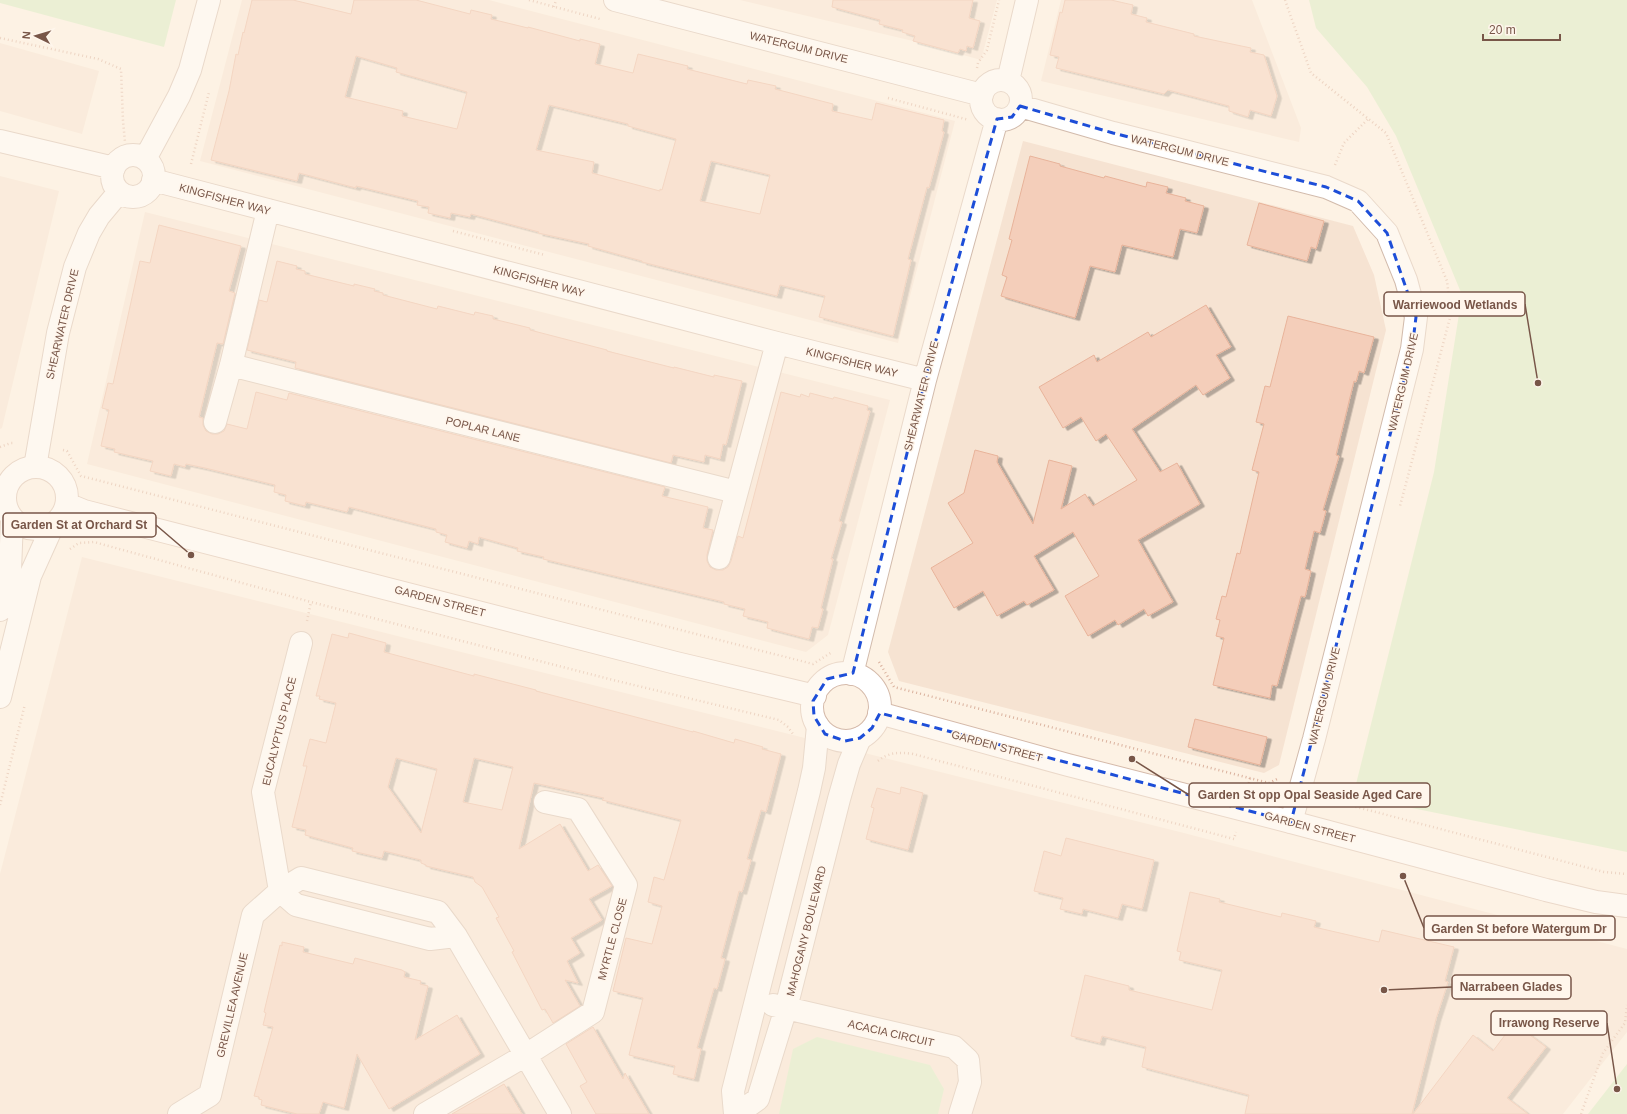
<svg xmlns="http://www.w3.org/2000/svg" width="1627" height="1114" font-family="Arial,sans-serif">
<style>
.residential{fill:#f6e3d2}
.green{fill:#d6ecc2}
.building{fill:#f4ceba;stroke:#e8b39a;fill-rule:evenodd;filter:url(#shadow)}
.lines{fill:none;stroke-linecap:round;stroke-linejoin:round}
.street-casing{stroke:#d2bbac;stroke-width:24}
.secondary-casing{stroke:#d5baaa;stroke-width:24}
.path{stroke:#dab19d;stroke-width:2.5;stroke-dasharray:1 3;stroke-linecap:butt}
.street{stroke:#fff;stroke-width:22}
.secondary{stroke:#fff;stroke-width:22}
.marked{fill:none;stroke:#1d4ed8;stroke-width:3;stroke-dasharray:8 5;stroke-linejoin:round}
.labels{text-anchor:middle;stroke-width:3;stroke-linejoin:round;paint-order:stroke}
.street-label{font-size:11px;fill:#785648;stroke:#fff6ec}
.leader{fill:none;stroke:#785648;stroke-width:1.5}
.callout-dot{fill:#785648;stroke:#fff6ec;stroke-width:1.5}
.callout{fill:#fff6ec;stroke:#785648;stroke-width:1.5}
.callout-label{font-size:12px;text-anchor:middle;font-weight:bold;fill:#785648}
</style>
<defs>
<filter id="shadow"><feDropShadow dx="4.5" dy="2.5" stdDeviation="0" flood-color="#0004"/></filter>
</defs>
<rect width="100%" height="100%" fill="#fdf2e4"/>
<path class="residential" d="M242,0H489L955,121L898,343L200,161Z
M740,0H997L981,60L913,41Z
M1061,0H1252L1301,128L1299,142L1041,81Z
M0,43L99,71L82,134L0,111Z
M1023,141L1353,226L1374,275L1386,330L1279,765L1264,773L899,681L888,652Z
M0,176L59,191L2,428L0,429Z
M145,212L890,400L828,635L806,652L87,464Z
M82,557L1180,832L1627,949V1032L1563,1114H0V874Z"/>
<path class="green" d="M0,0H176L164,47L0,3Z
M1309,0H1627V852L1353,796L1434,472L1462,295L1396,136L1367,87L1316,28Z
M817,1037L930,1065L944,1089L938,1114H779L793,1049Z
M1627,1064V1114H1588Z"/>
<path class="building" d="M252,0H293L351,14L354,0H416L470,14L471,10L492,15L491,19L528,28V27L580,41V39L600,44L595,64L633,73L638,54L688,66L687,69L747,84L748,80L776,86L775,89L833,104L832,111L872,120L876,103L944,120L942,131L944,132L929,188L927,187L908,259L911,260L893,336L819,317L825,296L780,285L777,296L642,262V261L588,246L589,244L538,233L539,232L471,214L470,217L451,213L450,218L428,213L429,207L417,205L418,201L356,186V188L299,173L297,181L211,160L229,91L236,54L238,55L243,32L244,33ZM356,56L397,68L396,72L467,92L457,129L402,116L403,111L345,97ZM549,105L628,124V126L676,139L662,190L660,189V191L592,173L594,162L536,150ZM711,161L770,175L760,214L700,201Z
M833,0H973L969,18L980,21L973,48L967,46L966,51L960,49L958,53L913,41L915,36L902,32L903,30L879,24L880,20L832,7Z
M1065,0H1111L1133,5L1131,14L1147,18L1146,22L1194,34V36L1251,48L1250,52L1264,55L1277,96L1271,116L1250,110L1248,117L1229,111V106L1168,90L1164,94L1056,68L1059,57L1050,55L1060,12L1062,13Z
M1030,156L1060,164V166L1104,178L1105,176L1146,187L1147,182L1168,187L1166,193L1186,198L1185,201L1204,206L1197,233L1180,229L1173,257L1122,245L1115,272L1090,266L1075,318L1001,296L1007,277L1002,275L1012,240L1009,239Z
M1259,203L1324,221L1316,249L1311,247L1307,261L1247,245Z
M159,225L241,246L229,291L235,293L223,344L217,343L199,417L203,418V425L206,431L212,434H218L224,431L227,424L247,429L256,392L287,400L289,393L665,487L662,496L708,507L703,528L713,530L707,555V561L710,567L716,570H723L728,567L731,561L738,536L743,538L781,392L800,397L801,394L809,397L810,393L833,399L834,397L868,406L867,410L870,411L839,521L842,522L831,559H833L821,608L823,609L818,628L812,627L809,639L767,628L768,622L743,616L745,609L724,604V602L543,559L544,557L517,551L518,548L479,537L478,544L469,541L467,548L445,542L447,535L436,532V529L349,507L347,512L306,502L305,506L285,501L286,495L274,492L275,485L205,468L186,464L185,467L174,464L171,476L150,471L153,461L114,452L115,449L101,446L109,410L102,408L108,383L113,384L140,261L150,263Z
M277,261L297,266L296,269L305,271V274L354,286V284L375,289L374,291L383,293V295L437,309L438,306L474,315L475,312L493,316V319L530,328V330L607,350V351L674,368V367L714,377V375L742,381L726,445L723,444L720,459L705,455L704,462L673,455L671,463L295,368L296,362L247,350L259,300L267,302Z
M1206,305L1231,347L1216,355L1230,378L1203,395L1196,385L1132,429L1160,472L1177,463L1200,504L1138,540L1173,602L1148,616L1144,609L1118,625L1115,620L1088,636L1065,596L1099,576L1073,532L1034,556L1054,590L1027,605L1024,601L997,616L983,591L954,608L931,568L973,543L948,503L964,493L975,450L998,456L997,462L1033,524L1049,460L1072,466L1061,509L1085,494L1093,506L1137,480L1106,434L1096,441L1081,417L1063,428L1039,387L1094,355L1097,362L1148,332L1151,337Z
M1288,316L1374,337L1364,373L1359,371L1356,382L1354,381L1336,455L1339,456L1323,510L1326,511L1320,533L1314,531L1305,569L1311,571L1305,597L1301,596L1277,686L1272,685L1270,698L1213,685L1224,638L1216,636L1220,620L1216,619L1222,596L1226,597L1237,553L1240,554L1259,472L1252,470L1264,424L1256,422L1265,386L1270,387Z
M349,633L386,643L384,652L474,676V674L536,690V691L693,732V731L734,743L735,739L763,747L762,749L781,754L766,812L761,810L747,859L751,860L742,892L739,891L721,958L725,959L717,989L714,988L697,1048L701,1049L694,1079L673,1074L675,1066L629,1055L643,998L613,991L626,938L652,944L662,906L648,902L654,877L664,880L681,820L602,800L604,798L534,783L519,849L560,824L588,871L598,865L612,886L589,899L602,920L571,938L580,953L567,961L578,983L565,980L580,1006L553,1023L545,1009L542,1010L512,952L514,951L496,918L499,917L482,887L475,882L473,877L426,866V865L421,863V860L384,851L382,858L352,851L353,848L305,835L306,830L292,827L307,766H303L310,739L326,743L336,703L319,699L320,696H316L332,634L348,638ZM396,758L437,769L421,833L388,787ZM474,758L513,767L502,810L463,802Z
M1195,719L1267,737L1260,765L1188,747Z
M901,787L923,793L908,850L866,839L874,808L871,807L877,788L900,794Z
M1066,838L1154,860L1142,909L1122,904L1118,918L1083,909L1082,914L1060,909L1063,898L1034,891L1044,851L1061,856Z
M1190,892L1220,899L1219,902L1281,917L1282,913L1316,921L1314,927L1379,942L1382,930L1454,947L1445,981L1448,982L1436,1019L1412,1114H1245L1249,1095L1142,1067L1146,1047L1102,1036L1100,1043L1071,1036L1085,975L1129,986V990L1212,1010L1222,970L1179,960L1181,952L1177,951Z
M282,942L304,947L303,952L353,964L355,958L402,970L405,972L404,977L421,981L420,984L428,986L415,1040L457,1015L480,1054L389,1109L357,1054L344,1108L323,1102L319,1114H297L261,1105L262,1100L259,1099V1097L254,1096L273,1027L263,1025L266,1013L264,1012L280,945L282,946Z
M1514,1023L1546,1047L1507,1098L1528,1114H1413L1473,1035L1493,1051Z
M593,1027L623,1079L625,1073L649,1114H596L580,1086L587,1082L566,1044Z
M504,1084L522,1114H452Z"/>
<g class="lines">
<g class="street-casing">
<path id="street" d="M615,0L982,95
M981 100a20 20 0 1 1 40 0a20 20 0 1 1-40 0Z
M1008,81L1027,0
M1020,106L1113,133L1326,187L1358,201L1387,233L1406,280L1416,317L1412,349L1314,739L1291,822
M0,141L114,168
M112 176a21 21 0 1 1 42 0a21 21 0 1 1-42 0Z
M145,159L179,96L190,70L209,0
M153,180L777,343L925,380
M231,365L736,492
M215,422L231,365L268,210
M35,467L58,333L75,267L89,233L99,216L119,192
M719,558L777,343
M0,610L10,571L12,519
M852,674L925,380L997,119
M0,697L30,576L53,525
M280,891L263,792L301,643
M280,891L296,905L430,939L456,936
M773,1005L954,1047L968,1060L970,1082L960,1114
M179,1114L210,1095L253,915L280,891L301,878L438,912L456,936L560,1114
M425,1114L526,1055L593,1012L626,885L578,809L545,802
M735,1114L733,1091L809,791L814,768L818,726
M737,1114L758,1099L786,1008L839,799L849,764L860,738"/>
</g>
<g class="secondary-casing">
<path id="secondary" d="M5 498a31 31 0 1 1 62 0a31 31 0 1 1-62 0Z
M67,504L84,511L676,663L815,696
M812 707a34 34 0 1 1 68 0a34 34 0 1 1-68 0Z
M879,713L1068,765L1291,822L1546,890L1596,902L1627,906"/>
</g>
<path class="path" d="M529,0L600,19
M1285,0L1311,73L1386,133L1447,281L1451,314L1400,506
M554,7L556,0
M0,38L98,59L121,69L123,121L125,142
M977,68L978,63L987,50L999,0
M888,98L969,120
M191,164L209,92
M1335,165L1344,143L1368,119
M453,231L545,255
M0,447L11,443H14
M63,450L67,451L81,476L813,664L832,652
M70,549L79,543L94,542L311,602L609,679L779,720L788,727L793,734
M307,621L311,602
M879,662L894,687L1269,783L1277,779
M878,761C889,752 899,752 913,754L1234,839L1236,832
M1248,787L1250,778
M1326,787L1330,800L1604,872L1627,874
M0,805L25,704
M1581,1114L1603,1053L1625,1023L1627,1005"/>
<use href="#street" class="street"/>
<use href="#secondary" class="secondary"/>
</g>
<path d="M0 0H1627V1114H0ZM1020,106L1113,133L1326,187L1358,201L1387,233L1416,317L1412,349L1291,822L880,713L872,728L860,738L845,741L825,734L814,716L813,701L827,679L853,673L925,380L997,119L1012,117Z" fill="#fdf2e4" fill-opacity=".55" fill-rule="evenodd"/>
<path class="marked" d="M1020,106L1113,133L1326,187L1358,201L1387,233L1416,317L1412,349L1291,822L880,713L872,728L860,738L845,741L825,734L814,716L813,701L827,679L853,673L925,380L997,119L1012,117Z"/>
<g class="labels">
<g class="street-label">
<text transform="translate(799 47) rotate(14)" y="4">WATERGUM DRIVE</text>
<text transform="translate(1180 150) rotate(14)" y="4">WATERGUM DRIVE</text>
<text transform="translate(225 199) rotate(15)" y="4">KINGFISHER WAY</text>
<text transform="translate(539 281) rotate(15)" y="4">KINGFISHER WAY</text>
<text transform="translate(62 324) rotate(-77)" y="4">SHEARWATER DRIVE</text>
<text transform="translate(852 362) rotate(14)" y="4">KINGFISHER WAY</text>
<text transform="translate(1403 382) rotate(-77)" y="4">WATERGUM DRIVE</text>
<text transform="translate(921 396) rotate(-76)" y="4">SHEARWATER DRIVE</text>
<text transform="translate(483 429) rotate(14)" y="4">POPLAR LANE</text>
<text transform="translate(440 601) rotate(15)" y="4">GARDEN STREET</text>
<text transform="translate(1324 696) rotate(-76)" y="4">WATERGUM DRIVE</text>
<text transform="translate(279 731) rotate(-76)" y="4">EUCALYPTUS PLACE</text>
<text transform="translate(997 746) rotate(15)" y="4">GARDEN STREET</text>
<text transform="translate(1310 827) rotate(15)" y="4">GARDEN STREET</text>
<text transform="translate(806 931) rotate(-76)" y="4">MAHOGANY BOULEVARD</text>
<text transform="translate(612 939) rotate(-75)" y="4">MYRTLE CLOSE</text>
<text transform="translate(232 1005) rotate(-77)" y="4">GREVILLEA AVENUE</text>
<text transform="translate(891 1033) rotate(13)" y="4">ACACIA CIRCUIT</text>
</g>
</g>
<path class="leader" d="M1538 383L1525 304M191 555L156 525M1132 759L1189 795M1403 876L1424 928M1384 990L1452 987M1617 1089L1607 1023"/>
<g class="callout-dot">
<circle cx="1538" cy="383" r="4"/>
<circle cx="191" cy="555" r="4"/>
<circle cx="1132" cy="759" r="4"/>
<circle cx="1403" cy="876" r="4"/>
<circle cx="1384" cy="990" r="4"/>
<circle cx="1617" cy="1089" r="4"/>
</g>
<g class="callout">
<rect x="1384" y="292" width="141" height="24" rx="4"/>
<rect x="3" y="513" width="153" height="24" rx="4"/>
<rect x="1189" y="783" width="241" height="24" rx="4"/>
<rect x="1424" y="916" width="191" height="24" rx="4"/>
<rect x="1452" y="975" width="119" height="24" rx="4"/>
<rect x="1491" y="1011" width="116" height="24" rx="4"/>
</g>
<g class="callout-label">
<text x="1455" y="309">Warriewood Wetlands</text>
<text x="79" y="529">Garden St at Orchard St</text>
<text x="1310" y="799">Garden St opp Opal Seaside Aged Care</text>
<text x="1519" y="933">Garden St before Watergum Dr</text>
<text x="1511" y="991">Narrabeen Glades</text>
<text x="1549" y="1027">Irrawong Reserve</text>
</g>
<g transform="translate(36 36) rotate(275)" stroke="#fff6ec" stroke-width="3" paint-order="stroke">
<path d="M0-3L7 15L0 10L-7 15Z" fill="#785648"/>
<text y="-6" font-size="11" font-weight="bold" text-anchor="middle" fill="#785648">N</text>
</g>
<path d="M1483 34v6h77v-6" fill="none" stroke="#785648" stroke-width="2"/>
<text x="1489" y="34" font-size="12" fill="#785648" stroke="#fff6ec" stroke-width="3" paint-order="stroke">20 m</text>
</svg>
